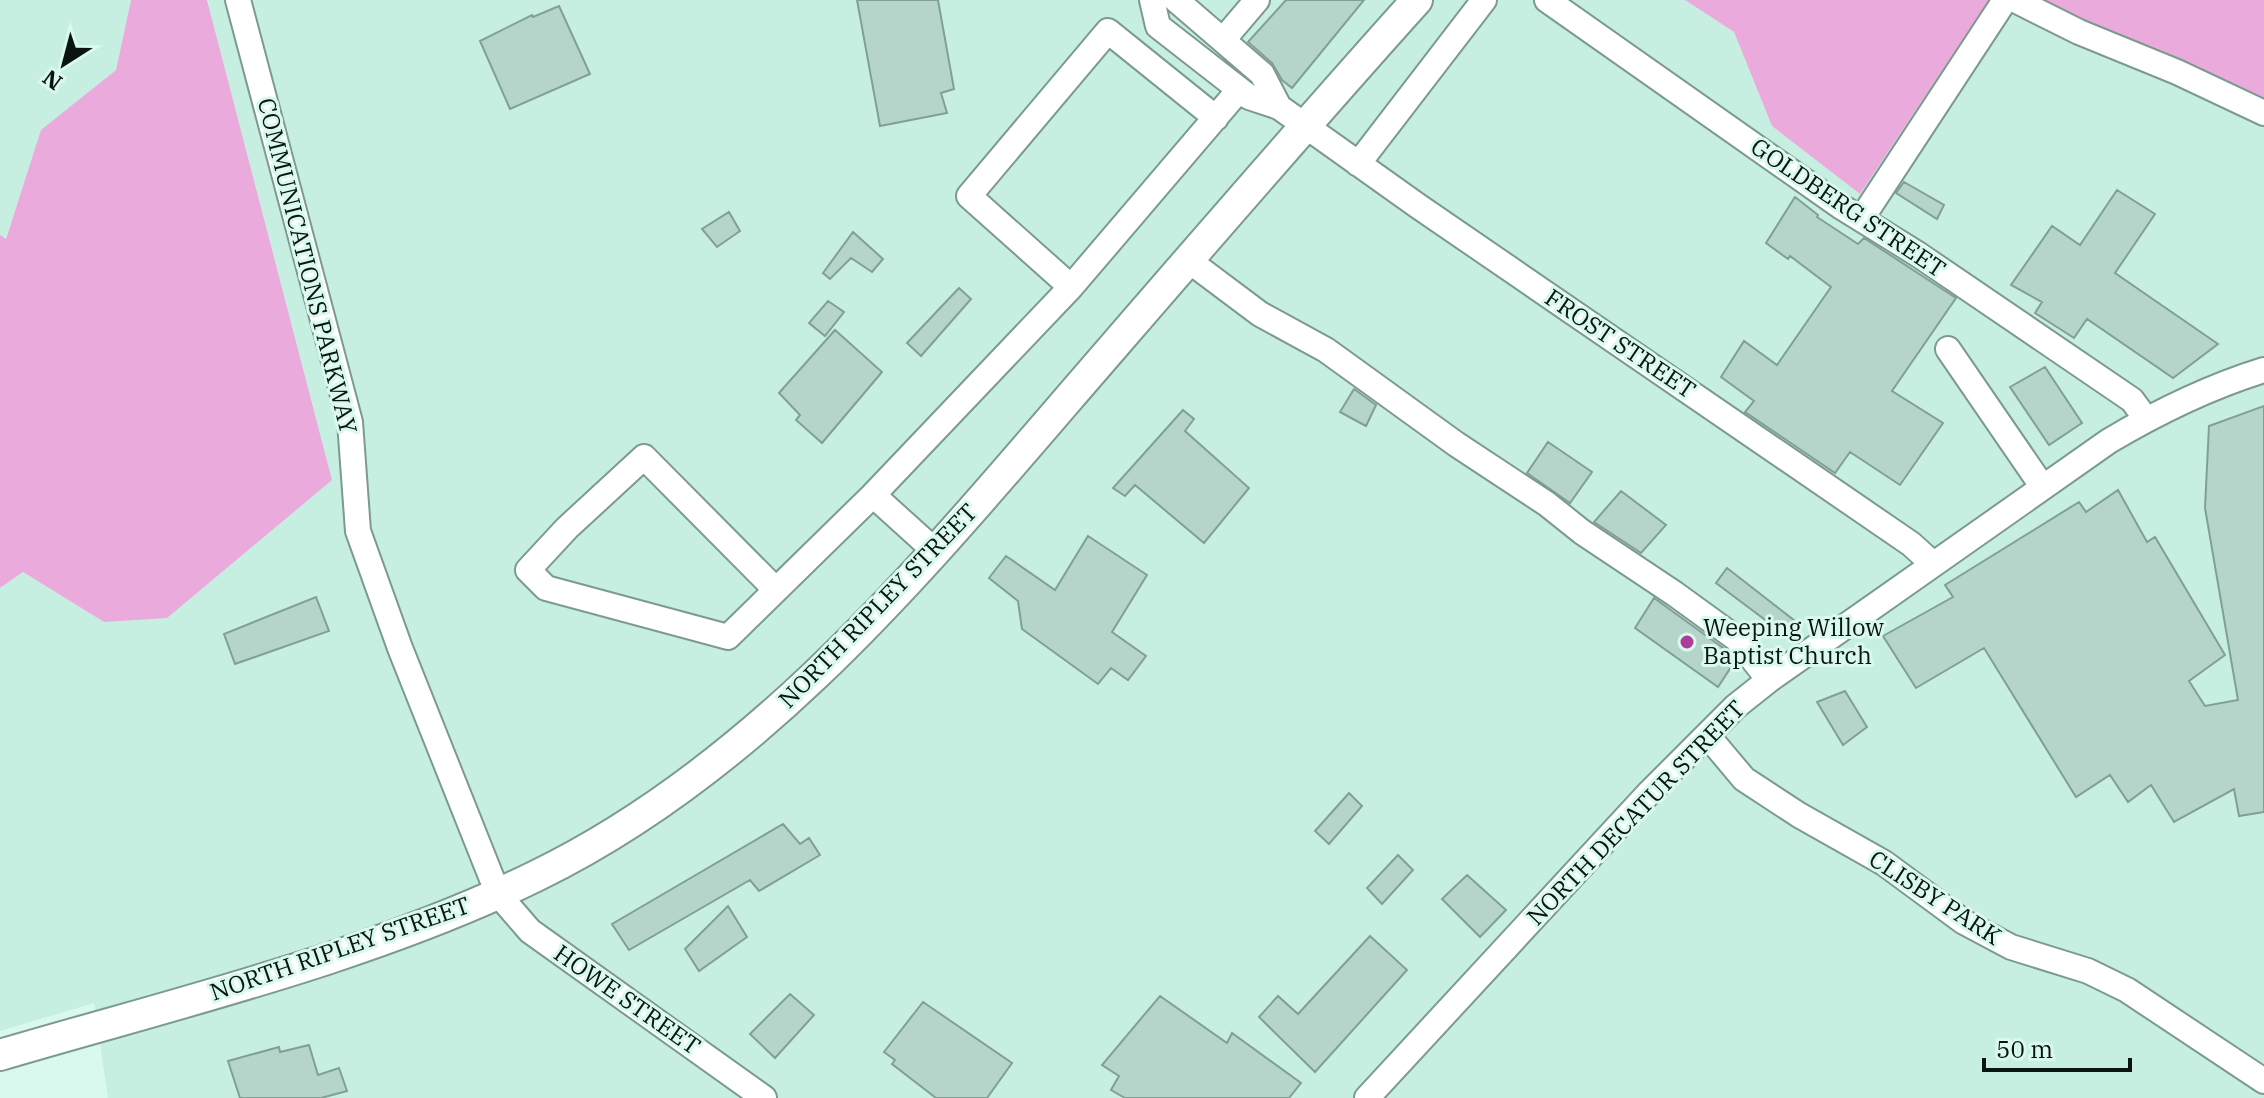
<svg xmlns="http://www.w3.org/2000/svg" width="2264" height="1098" font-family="'IBM Plex Serif',serif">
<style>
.built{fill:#c7efe1}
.green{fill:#eaaadb}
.building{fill:#b6d5ca;stroke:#829f95;stroke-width:2}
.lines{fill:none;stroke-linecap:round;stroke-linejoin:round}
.minor-casing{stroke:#7c9a8f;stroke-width:28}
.major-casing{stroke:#7c9a8f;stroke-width:34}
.minor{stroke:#fff;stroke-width:24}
.major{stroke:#fff;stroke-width:30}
.poi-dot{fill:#ad3d99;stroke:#daf9ee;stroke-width:3}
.labels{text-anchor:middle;stroke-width:6;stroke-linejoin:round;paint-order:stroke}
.street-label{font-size:24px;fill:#0a1511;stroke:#daf9ee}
.poi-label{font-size:24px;fill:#0a1511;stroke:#daf9ee;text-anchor:start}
</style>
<rect width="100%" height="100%" fill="#daf9ee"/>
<path class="built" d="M0,0H131L116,70L42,130L5,240L0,235Z
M207,0H1685L1734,32L1772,126L1860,194L1989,0H2040L2264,105V1098H108L94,1003L0,1031V588L23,572L104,622L332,480Z"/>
<path class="green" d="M131,0H207L332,480L167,618L104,622L23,572L0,588V235L6,239L41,130L116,70Z
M1685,0H1989L1860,194L1772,126L1734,32Z
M2040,0H2264V105L2122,43Z"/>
<path class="building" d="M857,0H938L954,89L941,93L947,113L880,126Z
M1286,0H1364L1292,88L1282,80L1272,63L1248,42Z
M559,6L590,74L510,109L480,41L532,15L533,17Z
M1904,182L1944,205L1937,219L1896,193Z
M2117,190L2155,214L2115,273L2218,344L2173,378L2087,319L2074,338L2035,313L2042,302L2011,285L2052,226L2080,245Z
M1795,197L1818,215L1817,217L1858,244L1864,238L1956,298L1892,391L1943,423L1900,485L1850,452L1835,473L1745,412L1754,401L1721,377L1744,341L1777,365L1831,287L1790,256L1788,259L1766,243Z
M729,212L740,231L717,247L702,229Z
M853,232L883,259L872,272L851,258L830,279L823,273Z
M959,288L971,299L921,356L907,343Z
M828,301L844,312L825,336L809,323Z
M835,330L882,372L822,443L796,420L800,415L779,393Z
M2045,367L2082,423L2049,445L2010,387Z
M1354,389L1376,405L1366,426L1340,412Z
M2264,406V812L2239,816L2234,789L2174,822L2151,785L2128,802L2110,775L2076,797L1984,648L1916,688L1883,636L1953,597L1945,585L2079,502L2086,512L2118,490L2147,542L2155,537L2225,655L2189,681L2205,706L2238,700L2205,508L2209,426Z
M1183,410L1194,419L1185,431L1249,488L1204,543L1135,485L1125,496L1113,488Z
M1548,442L1592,472L1570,503L1527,473Z
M1621,491L1666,525L1641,553L1594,522Z
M1088,536L1147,575L1112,632L1146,656L1128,680L1111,668L1098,684L1022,629L1018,601L989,578L1006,556L1055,590Z
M1727,568L1795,621L1784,634L1716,583Z
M316,597L329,631L235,664L224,634Z
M1654,598L1726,650L1735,661L1718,687L1635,628Z
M1845,691L1867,727L1843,745L1817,702Z
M1349,793L1362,806L1329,844L1315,831Z
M783,824L800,844L809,838L820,855L759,891L750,880L629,950L612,924Z
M1398,855L1413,870L1382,904L1367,888Z
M1467,875L1506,910L1480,937L1442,899Z
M728,906L747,937L699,971L685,949Z
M1370,936L1407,970L1315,1072L1259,1017L1278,996L1298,1014Z
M790,994L814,1015L775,1058L750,1034Z
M1160,996L1227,1043L1232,1033L1301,1083L1289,1098H1125L1111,1090L1119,1076L1102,1065Z
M923,1002L1012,1063L987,1098H936L892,1064L895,1060L884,1052Z
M309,1045L318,1075L339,1068L347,1091L321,1098H240L228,1061L279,1047L280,1052Z"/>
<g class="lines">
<g class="minor-casing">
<path id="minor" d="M238,0L350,422L358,531L400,648L498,894L530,931L764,1098
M1152,0L1158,26L1249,97L1279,107L1418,206L1911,544L1933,564
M1176,0L1262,74L1279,107
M1547,0L1840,206L1919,255L2132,400L2146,419
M2015,0L2079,32L2177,72L2264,113
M1223,40L1257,0
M1358,164L1484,0
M1862,218L2005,0
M1188,260L1260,314L1326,350L1456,444L1547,504L1582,532L1675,594L1737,639L1769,680
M1071,287L969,196L1108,31L1216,118
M1948,349L2042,486
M935,551L873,495L1071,287L1239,90
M775,589L644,457L567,528L528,570L546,588L728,637L873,495
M1707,735L1744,779L1799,815L1884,863L1964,922L2011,947L2088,971L2127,990L2264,1081
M1367,1098L1649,793L1735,707L1769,680L2109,441C2158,412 2209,387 2264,370"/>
</g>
<g class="major-casing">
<path id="major" d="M0,1055C176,1003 371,957 536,876C754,770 914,578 1069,398C1184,265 1299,131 1417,0"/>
</g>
<use href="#minor" class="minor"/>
<use href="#major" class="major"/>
</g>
<circle class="poi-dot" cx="1687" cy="642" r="8"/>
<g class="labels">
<g class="street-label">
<text transform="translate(1848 208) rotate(34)" y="8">GOLDBERG STREET</text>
<text transform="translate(307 266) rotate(76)" y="8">COMMUNICATIONS PARKWAY</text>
<text transform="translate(1620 344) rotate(34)" y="8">FROST STREET</text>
<text transform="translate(878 606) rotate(-46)" y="8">NORTH RIPLEY STREET</text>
<text transform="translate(1636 813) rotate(-46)" y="8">NORTH DECATUR STREET</text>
<text transform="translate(1935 898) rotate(33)" y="8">CLISBY PARK</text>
<text transform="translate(340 949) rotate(-19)" y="8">NORTH RIPLEY STREET</text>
<text transform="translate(627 1000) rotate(35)" y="8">HOWE STREET</text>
</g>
<g class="poi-label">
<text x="1703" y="636">Weeping Willow<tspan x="1703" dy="28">Baptist Church</tspan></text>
</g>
</g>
<g transform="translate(64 64) rotate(216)" stroke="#daf9ee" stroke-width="6" paint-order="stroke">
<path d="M0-6L14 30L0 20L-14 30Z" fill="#0a1511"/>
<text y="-12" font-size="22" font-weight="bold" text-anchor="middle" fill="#0a1511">N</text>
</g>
<path d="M1984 1058v12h146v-12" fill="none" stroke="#0a1511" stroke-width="4"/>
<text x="1996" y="1058" font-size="24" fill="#0a1511" stroke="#daf9ee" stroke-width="6" paint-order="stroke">50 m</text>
</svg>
